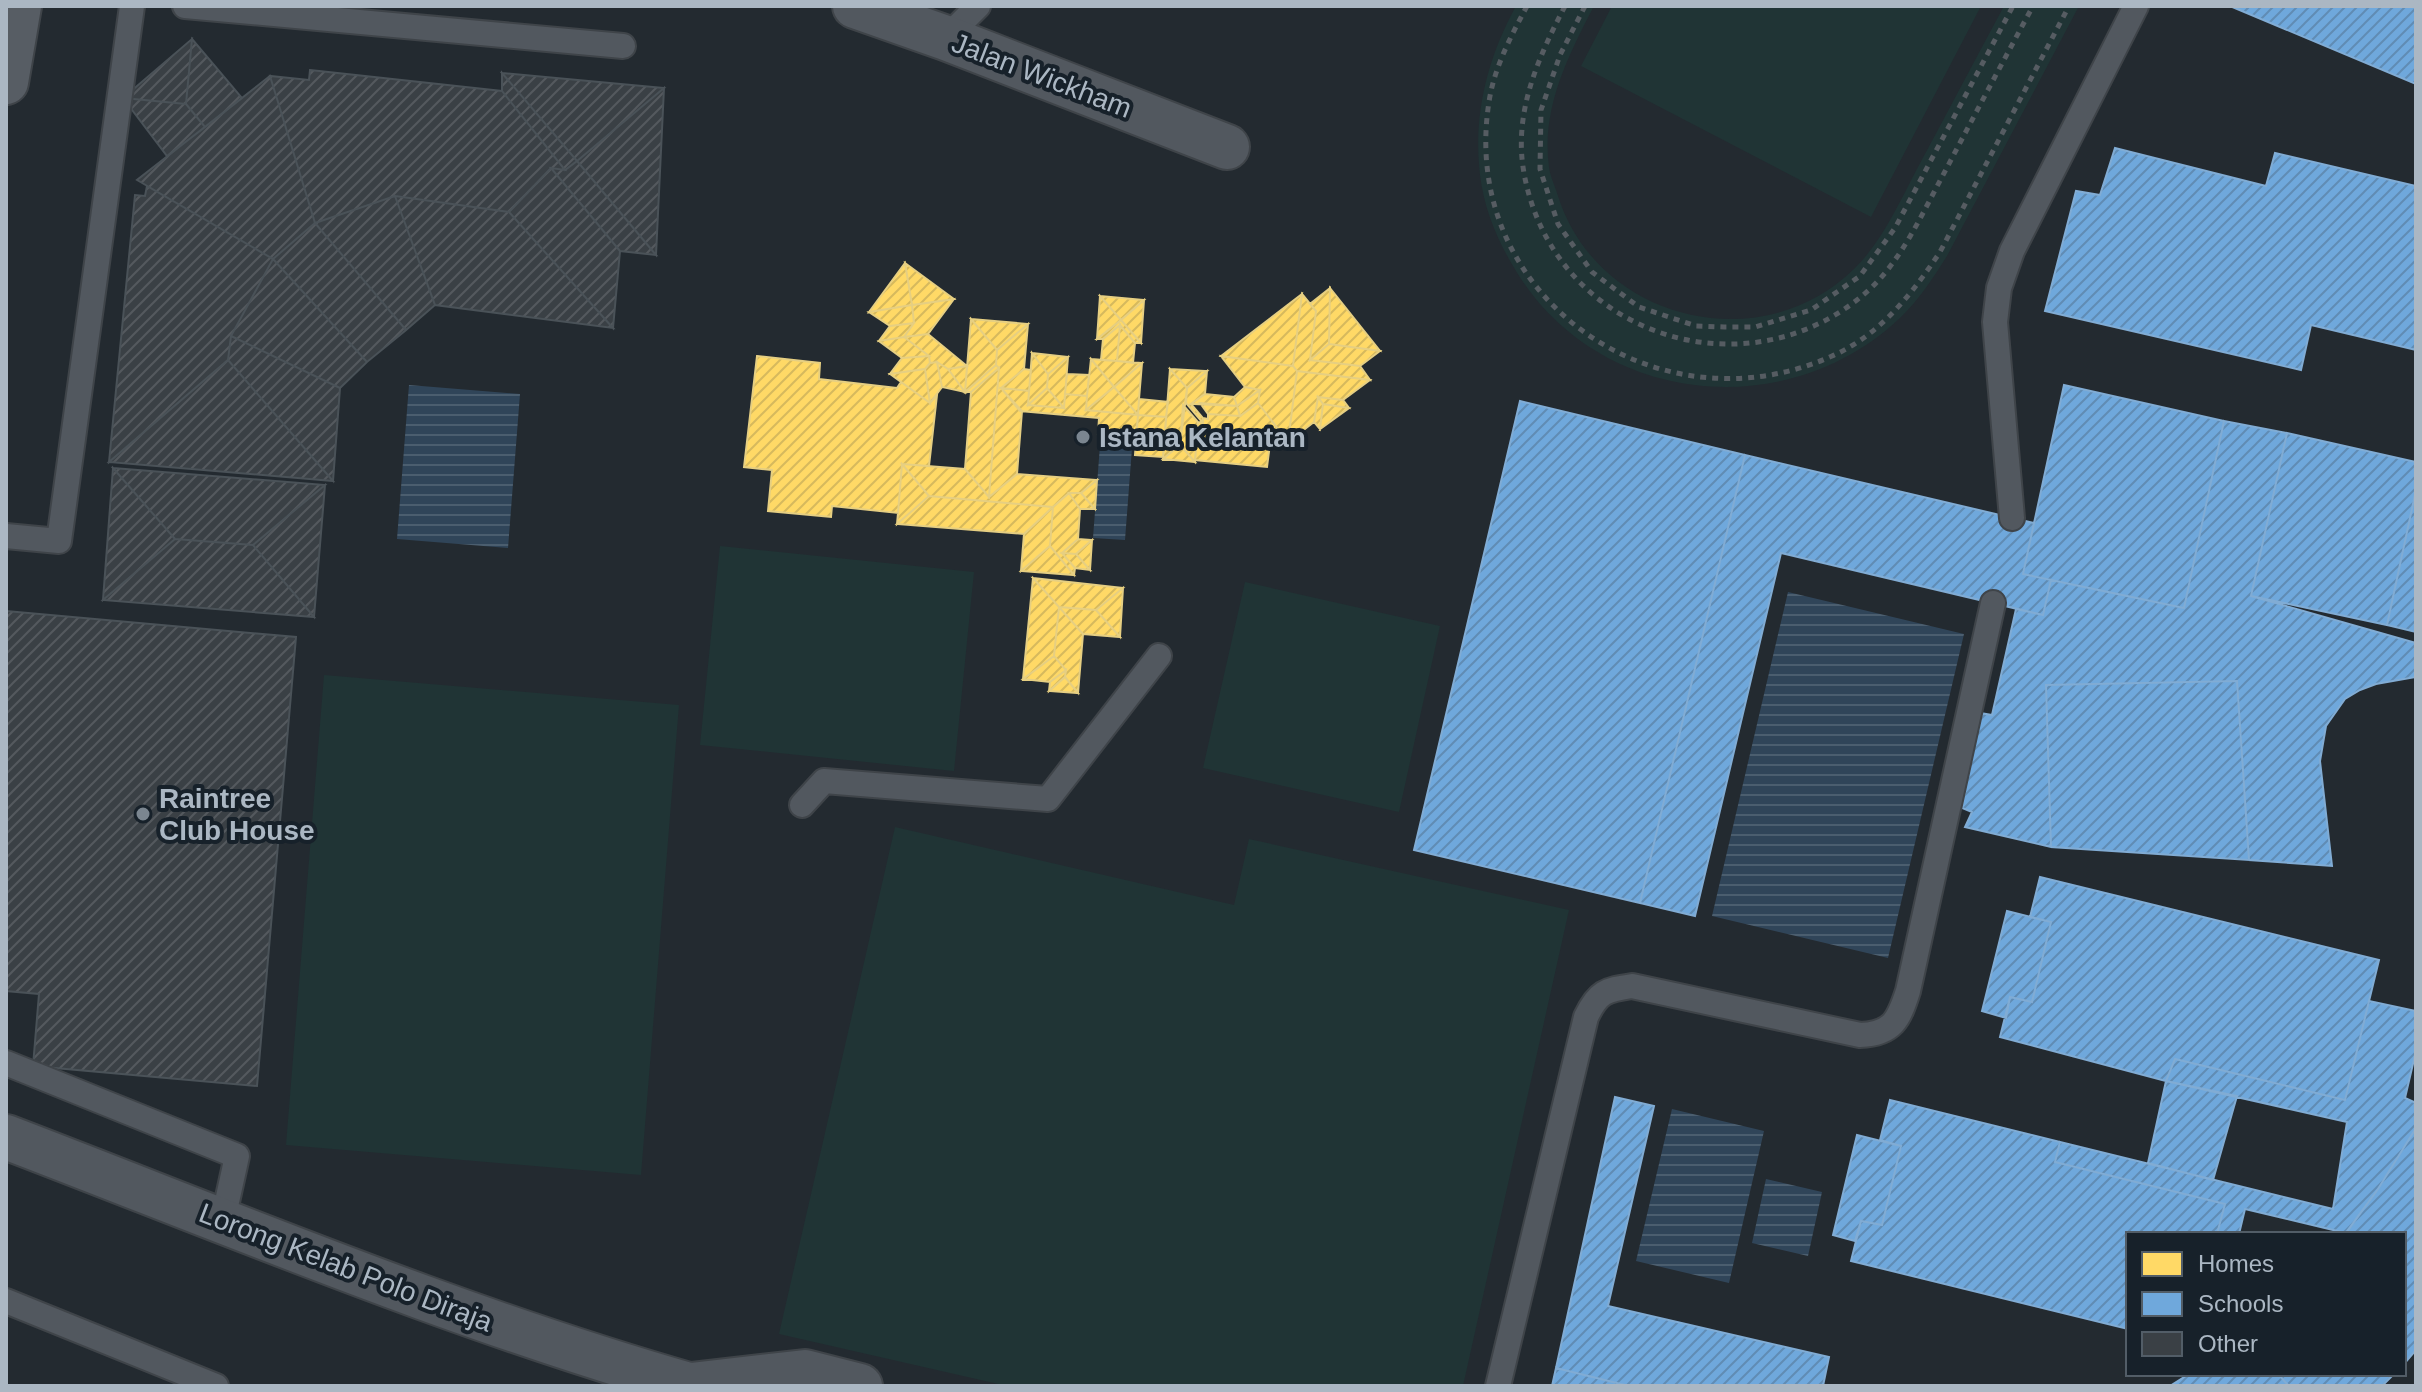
<svg xmlns="http://www.w3.org/2000/svg" width="2422" height="1392" font-family="Arial,sans-serif">
<style>
.pitch{fill:#203435}
.water{fill:url(#water-rules)}
.homes{fill:url(#homes-hatch);stroke:#e6cf82;stroke-width:2}
.schools{fill:url(#schools-hatch);stroke:#81acd4;stroke-width:2}
.building{fill:url(#building-hatch);stroke:#4a5258;stroke-width:2}
.lines{fill:none;stroke-linecap:round;stroke-linejoin:round}
.lane-casing{stroke:#3f4449;stroke-width:28}
.street-casing{stroke:#3f4449;stroke-width:48}
.secondary-casing{stroke:#3f4449;stroke-width:48}
.path{stroke:#565c62;stroke-width:5;stroke-dasharray:6 6;stroke-linecap:butt}
.lane{stroke:#52585f;stroke-width:24}
.street{stroke:#52585f;stroke-width:44}
.secondary{stroke:#575d64;stroke-width:44}
.poi-dot{fill:#7b8690;stroke:#17212a;stroke-width:3}
.labels{text-anchor:middle;stroke-width:8;stroke-linejoin:round;paint-order:stroke}
.street-label{font-size:28px;fill:#abb7c3;stroke:#17212a}
.poi-label{font-size:28px;font-weight:bold;fill:#abb7c3;stroke:#17212a;text-anchor:start}
</style>
<defs>
<pattern id="water-rules" width="6" height="5" patternUnits="userSpaceOnUse" patternTransform="scale(2)"><rect width="6" height="5" fill="#304559"/><path d="M0 2.5h6" fill="none" stroke="#4b5e6f"/></pattern>
<pattern id="homes-hatch" width="6" height="6" patternUnits="userSpaceOnUse" patternTransform="scale(2)"><rect width="6" height="6" fill="#ffd966"/><path d="M-1 1l2-2M0 6l6-6M5 7l2-2" fill="none" stroke="#d6b95d"/></pattern>
<pattern id="schools-hatch" width="6" height="6" patternUnits="userSpaceOnUse" patternTransform="scale(2)"><rect width="6" height="6" fill="#6fa8dc"/><path d="M-1 1l2-2M0 6l6-6M5 7l2-2" fill="none" stroke="#608cb4"/></pattern>
<pattern id="building-hatch" width="6" height="6" patternUnits="userSpaceOnUse" patternTransform="scale(2)"><rect width="6" height="6" fill="#3a4045"/><path d="M-1 1l2-2M0 6l6-6M5 7l2-2" fill="none" stroke="#54595e"/></pattern>
</defs>
<rect width="100%" height="100%" fill="#232a30"/>
<path class="pitch" d="M1516,6H1594C1568,56 1541,109 1549,167C1550,176 1555,186 1558,196C1597,320 1760,361 1854,269C1882,242 1900,201 1918,167C1947,113 1975,60 2004,6H2079L1947,256C1933,278 1919,300 1900,318C1787,425 1598,406 1516,271C1498,242 1484,209 1480,175C1473,115 1487,59 1516,6Z
M1612,6H1981L1871,217L1581,66Z
M720,546L974,572L954,771L700,745Z
M1245,582L1440,626L1399,812L1203,768Z
M324,675L679,705L641,1175L286,1145Z
M895,827L1234,905L1249,839L1569,910L1463,1386H1007L779,1334Z"/>
<path class="water" d="M409,385L520,394L508,548L397,539Z
M1100,445L1132,448L1125,540L1093,538Z
M1788,592L1964,634L1888,958L1712,916Z
M1672,1109L1764,1131L1729,1283L1636,1261Z
M1766,1179L1822,1192L1808,1256L1752,1243Z"/>
<path class="homes" d="M905,263L912,305L869,312Z
M905,263L954,299L912,305Z
M1330,288L1380,351L1329,344Z
M1330,288L1329,344L1310,360L1316,311L1310,304Z
M1302,294L1293,366L1221,356Z
M1302,294L1316,311L1310,360L1360,366L1370,380L1297,371L1293,366Z
M1100,296L1144,300L1121,320Z
M1100,296L1121,320L1097,339Z
M954,299L928,334L904,337L914,323L912,305Z
M1144,300L1141,343L1121,320Z
M912,305L914,323L890,326L869,312Z
M971,319L1028,324L997,350Z
M971,319L997,350L996,365L965,392Z
M1121,320L1141,343H1135L1120,325L1103,339H1097Z
M914,323L904,337L879,341L890,326Z
M1028,324L1024,369L1001,388L1022,411L1017,474L989,497L999,368L996,365L997,350Z
M1120,325L1117,361L1101,360L1103,339Z
M1120,325L1135,343L1133,363L1117,361Z
M928,334L967,366L948,369L937,362L930,363L929,356L904,337Z
M904,337L929,356L902,358L879,341Z
M1329,344L1380,351L1360,366L1310,360Z
M1032,353L1068,357L1048,374Z
M1032,353L1048,374L1047,388L1028,405Z
M757,356L820,363L819,379L897,388L901,382L930,403L937,395L929,466L902,464L898,513L832,506L831,517L768,511L772,470L744,467Z
M929,356L930,363L925,369L890,374L902,358Z
M1221,356L1293,366L1297,371L1288,442L1258,403L1260,390L1245,387Z
M1068,357L1064,408L1047,388L1048,374Z
M1091,359L1114,387L1086,410L1087,396Z
M1091,359L1117,361L1142,363L1114,387Z
M937,362L942,387L930,403L925,369L930,363Z
M937,362L948,369L965,392L942,387Z
M1142,363L1139,399L1138,415L1114,387Z
M996,365L999,368L971,392H965Z
M967,366L965,392L948,369Z
M999,368L989,497L965,469L971,392Z
M925,369L930,403L890,374Z
M1024,369L1031,370L1029,391L1001,388Z
M1170,369L1207,371L1187,388Z
M1170,369L1187,388L1180,445L1163,459Z
M1207,371L1205,394L1191,404L1203,418V423L1186,403L1187,388Z
M1297,371L1370,380L1343,400L1318,397L1314,422L1288,442Z
M1067,374L1089,375L1087,396L1065,394Z
M1114,387L1138,415L1086,410Z
M1245,387L1260,390L1237,406L1234,397Z
M1001,388L1029,391L1028,405L1064,408L1065,394L1087,396L1086,410L1138,415L1136,437L1098,434L1099,418L1020,411Z
M1047,388L1064,408L1028,405Z
M1260,390L1258,403L1240,416L1237,406Z
M1205,394L1234,397L1237,406L1191,404Z
M1318,397L1323,404L1320,429L1314,422Z
M1318,397L1343,400L1349,408L1323,404Z
M1139,399L1168,402L1166,417L1138,415Z
M1200,403L1237,406L1240,416L1208,414Z
M1258,403L1282,434L1270,444L1267,467L1195,460L1198,422L1203,423V418L1208,419V414L1240,416Z
M1323,404L1349,408L1320,429Z
M1183,405L1198,422L1195,462L1180,445Z
M1138,415L1166,417L1163,457L1135,455Z
M1180,445L1195,462L1163,459Z
M902,464L929,496L897,524L898,513Z
M902,464L965,469L989,497L1017,474L1097,480L1081,493H1069L1053,507L929,496Z
M1097,480L1096,495L1095,509L1081,493Z
M1069,493H1081L1095,509H1080Z
M1069,493L1080,509L1078,539L1062,553L1075,568L1074,575L1050,546L1053,507Z
M929,496L1053,507L1024,534L897,524Z
M1053,507L1050,546L1021,571L1024,534Z
M1078,539L1092,540L1076,554L1062,553Z
M1092,540L1090,570L1076,554Z
M1050,546L1074,575L1021,571Z
M1062,553L1076,554L1090,570L1075,568Z
M1033,578L1123,588L1096,610L1059,607Z
M1033,578L1059,607L1054,656L1023,679Z
M1123,588L1120,637L1096,610Z
M1059,607L1083,634L1078,693L1065,677L1066,670L1054,656Z
M1059,607L1096,610L1120,637L1083,634Z
M1054,656L1066,670L1050,682L1023,679Z
M1066,670L1065,677L1049,691L1050,682Z
M1065,677L1078,693L1049,691Z"/>
<path class="schools" d="M2230,6H2416V84Z
M2115,148L2266,186L2275,153L2416,186V350L2311,325L2301,370L2045,311L2076,191L2100,195Z
M2064,385L2224,421L2184,608L2023,574Z
M1520,401L1745,455L1640,903L1414,850Z
M2224,421L2287,433L2251,596L2416,643V677L2376,684L2360,690L2345,699L2326,726L2320,761L2332,866L2249,860L2237,681L2046,685L2051,847L1965,827L1972,812L1962,808L1980,713L1992,715L2016,609L2043,615L2051,580L2184,608Z
M2287,433L2416,462V490L2387,625L2251,596Z
M1745,455L2034,523L2023,574L2051,580L2043,615L1781,553L1695,916L1640,903Z
M2416,490V632L2387,625Z
M2237,681L2249,860L2051,847L2046,685Z
M2040,877L2379,960L2345,1100L2175,1059L2166,1081L2000,1037L2010,997L2032,1002L2051,922L2030,917Z
M2007,911L2051,922L2032,1002L2010,997L2006,1018L1982,1011Z
M2369,1001L2416,1011V1051L2405,1098L2416,1103V1128L2378,1189L2346,1233L2245,1209L2239,1234H2217L2225,1204L2055,1162L2060,1142L2333,1209L2347,1122L2166,1081L2175,1059L2345,1100Z
M2166,1081L2237,1096L2213,1180L2148,1163Z
M1615,1097L1654,1106L1608,1306L1829,1357L1823,1386H1629L1556,1368Z
M1890,1100L2060,1142L2055,1162L2225,1204L2217,1234H2128V1329L1851,1261L1861,1221L1882,1225L1901,1146L1880,1140Z
M2416,1128V1350L2404,1364V1234H2345L2378,1189Z
M1857,1135L1901,1146L1882,1225L1861,1221L1855,1241L1833,1235Z
M1556,1368L1629,1386H1552Z
M2189,1374H2278L2289,1386H2170Z
M2278,1374H2394L2382,1386H2289Z"/>
<path class="building" d="M192,39L186,104L123,98Z
M192,39L242,98L205,127L186,104Z
M310,70L502,91L565,170L551,168L509,212L395,196L315,223L270,76L309,80Z
M502,73L577,161L565,170L502,91Z
M502,73L664,88L577,161Z
M270,76L315,223L273,259L137,180Z
M664,88L656,255L577,161Z
M123,98L186,104L205,127L167,156Z
M577,161L656,255L620,251L551,168L565,170Z
M551,168L620,251L613,328L509,212Z
M147,186L273,259L231,336L228,360L109,462L135,195L145,196Z
M395,196L435,305L406,330L315,223Z
M395,196L509,212L613,328L435,305Z
M315,223L406,330L367,362L273,259Z
M273,259L367,362L340,388L231,336Z
M231,336L340,388L333,481L228,360Z
M228,360L333,481L109,462Z
M113,468L175,539L103,600Z
M113,468L325,485L253,545L175,539Z
M325,485L314,617L253,545Z
M175,539L253,545L314,617L103,600Z
M6,611L296,637L257,1086L33,1066L39,994L6,991Z"/>
<g class="lines">
<g class="lane-casing">
<path id="lane" d="M185,6L623,46
M946,38L978,6
M2012,518L1995,322L1999,288L2012,251L2136,6
M6,536L59,541L132,6
M802,805L824,781L1048,799L1159,656
M6,1063L237,1156L223,1220
M6,1301L216,1386
M1498,1386L1586,1017C1598,992 1605,990 1632,986L1860,1035C1893,1034 1899,1019 1908,991L1993,603"/>
</g>
<g class="street-casing">
<path id="street" d="M855,6L946,38L1227,147
M6,1137C233,1224 458,1319 692,1386
M691,1385L805,1372L860,1386"/>
</g>
<g class="secondary-casing">
<path id="secondary" d="M6,82L19,6"/>
</g>
<path class="path" d="M1527,6C1511,36 1494,68 1489,102C1458,296 1657,435 1832,356C1880,335 1912,294 1940,252L2069,6
M1565,6C1538,58 1513,113 1524,173C1553,336 1749,399 1870,289C1902,259 1922,214 1942,177C1972,120 2002,63 2033,6
M1585,6L1560,55L1541,110L1540,169L1558,224L1592,272L1639,307L1696,326L1724,327H1755L1811,310L1860,276L1895,228L2013,6"/>
<use href="#lane" class="lane"/>
<use href="#street" class="street"/>
<use href="#secondary" class="secondary"/>
</g>
<g class="poi-dot">
<circle cx="1083" cy="437" r="8"/>
<circle cx="143" cy="814" r="8"/>
</g>
<g class="labels">
<g class="street-label">
<text transform="translate(1042 75) rotate(21)" y="10">Jalan Wickham</text>
<text transform="translate(346 1267) rotate(21)" y="10">Lorong Kelab Polo Diraja</text>
</g>
<g class="poi-label">
<text x="1099" y="447">Istana Kelantan</text>
<text x="159" y="808">Raintree<tspan x="159" dy="32">Club House</tspan></text>
</g>
</g>
<rect width="2422" height="1392" fill="none" stroke="#abb7c3" stroke-width="16"/>
<rect x="2126" y="1232" width="280" height="144" fill="#17212a" stroke="#525d67" stroke-width="2"/>
<rect x="2142" y="1252" width="40" height="24" fill="#ffd966" stroke="#525d67" stroke-width="2"/>
<text x="2198" y="1272" font-size="24" fill="#abb7c3">Homes</text>
<rect x="2142" y="1292" width="40" height="24" fill="#6fa8dc" stroke="#525d67" stroke-width="2"/>
<text x="2198" y="1312" font-size="24" fill="#abb7c3">Schools</text>
<rect x="2142" y="1332" width="40" height="24" fill="#3a4045" stroke="#525d67" stroke-width="2"/>
<text x="2198" y="1352" font-size="24" fill="#abb7c3">Other</text>
</svg>
